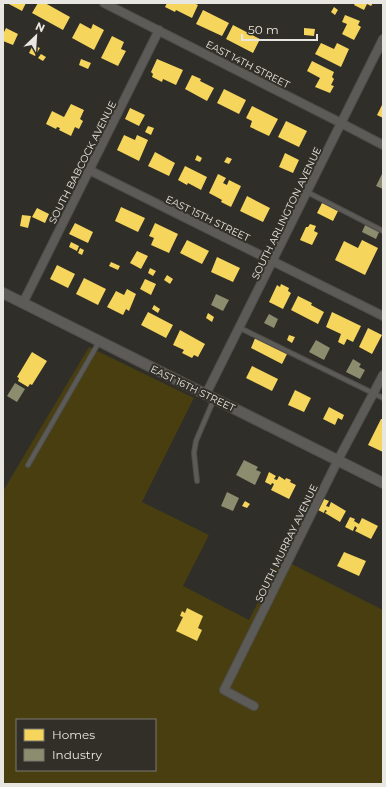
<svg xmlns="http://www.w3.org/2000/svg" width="386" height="787" font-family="Montserrat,sans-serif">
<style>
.green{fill:#483e10;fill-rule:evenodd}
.homes{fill:#f6d55c}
.industry{fill:#8c8c6e}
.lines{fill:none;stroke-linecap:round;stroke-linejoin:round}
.service-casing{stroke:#4d4c47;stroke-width:6}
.minor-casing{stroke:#4d4c47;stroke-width:10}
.tertiary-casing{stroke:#4d4c47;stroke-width:12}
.service{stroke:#5c5b58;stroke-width:4}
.minor{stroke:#5c5b58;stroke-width:8}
.tertiary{stroke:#5c5b58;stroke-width:10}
.labels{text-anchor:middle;stroke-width:4;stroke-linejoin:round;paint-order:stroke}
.street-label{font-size:10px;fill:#e8e6e1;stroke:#312f27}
</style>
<rect width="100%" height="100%" fill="#2f2e29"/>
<path class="green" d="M89,347L194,398L142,502L209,535L183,586L249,620L280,558L383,610V784H3V491ZM17,720H155V770H17Z"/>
<path class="homes" d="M7,3H26L22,11Z
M38,3H45L70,17L63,30L32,13Z
M167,3H194L198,5L192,18L176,10L175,12L165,7Z
M355,3H373L371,6L367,4L364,10L354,5Z
M334,7L338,10L335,15L331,12Z
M203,10L229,23L222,36L196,24Z
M345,15L360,21L358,25L361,27L354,40L342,34L347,24L342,22Z
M80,23L91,29L93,24L104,30L94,50L72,38Z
M233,25L260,39L253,53L226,39Z
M6,28L18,34L13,45L3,41V34Z
M304,28L315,29L314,36L304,35Z
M112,36L124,42L121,49L126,51L118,66L101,58Z
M321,43L334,49L337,43L349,49L341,67L315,54Z
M33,45L40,48L35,56L29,53Z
M41,54L46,57L43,61L38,58Z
M81,59L91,63L88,69L79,65Z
M157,59L183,70L176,85L163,79L162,82L152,77L153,74L151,72Z
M312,61L334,72L332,77L334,79L331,85L334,86L330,93L315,87L320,78L307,71Z
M192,75L201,79L200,81L214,88L207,101L185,89Z
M224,89L246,100L239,114L217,103Z
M71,104L84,110L80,119L83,121L79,129L75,127L71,136L59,130L60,128L57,127L56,129L46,124L52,111L64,117Z
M382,105H383V118L377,115Z
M252,106L278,119L269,136L250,127L252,121L246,118Z
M130,108L145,115L139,126L125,119Z
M286,121L307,131L299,147L278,137Z
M148,126L154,128L151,135L145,132Z
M124,135L135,140L137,135L148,140L139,161L117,150Z
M155,152L175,163L169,176L148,166Z
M285,153L299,160L293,173L279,167Z
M197,155L202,158L200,162L195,160Z
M227,157L232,159L229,164L224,162Z
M185,166L207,177L201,190L188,183L187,185L178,180Z
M218,174L226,178L223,183L227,185L229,180L241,186L231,207L221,202L222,200L209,193Z
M247,196L270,208L263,222L240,211Z
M323,201L339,209L333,221L317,213Z
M121,207L145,218L138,232L115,221Z
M37,208L49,214L45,223L32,217Z
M22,215L31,216L28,228L20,226Z
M75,223L93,232L88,243L69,234Z
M155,223L178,234L169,253L151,245L154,238L149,236Z
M310,224L316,226L314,231L318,233L312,245L300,240L306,227H308Z
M187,240L209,251L202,264L180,253Z
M362,240L378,248L365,275L335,260L344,241L358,248Z
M71,242L79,246L77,251L69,247Z
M80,248L84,250L82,255L78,253Z
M137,251L148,256L141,269L130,263Z
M217,257L240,268L233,282L211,272Z
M111,262L120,266L118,270L109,266Z
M57,265L75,274L68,288L50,279Z
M150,268L156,271L153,276L148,273Z
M167,275L173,279L170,284L164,280Z
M84,278L106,289L98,305L76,294Z
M145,279L156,284L151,295L140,289Z
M281,284L289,288L288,291L291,293L283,309L269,302L277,285L280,287Z
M127,289L136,294L129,311L126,309L123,315L107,307L116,291L124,295Z
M298,296L312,303L311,305L324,312L318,324L291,310Z
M154,305L160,309L158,313L152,309Z
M148,312L173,325L166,338L141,325Z
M332,312L361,326L353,342L347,339L344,345L338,342L341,334L326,327Z
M208,313L214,317L212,322L206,318Z
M368,328L382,335L372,354L359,347Z
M180,330L205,344L198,357L194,355L192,358L182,353L184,350L173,345Z
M289,335L295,337L292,343L287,340Z
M256,336L288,352L282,364L251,348Z
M32,352L47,361L32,385L30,384L28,387L18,381L19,378L17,377Z
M252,366L278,379L272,391L246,378Z
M295,390L311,398L304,412L288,405Z
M329,407L344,415L342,420L338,418L335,425L323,419Z
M381,419H383V452L368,445Z
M269,472L276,476L274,479L277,480L279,476L285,480L286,478L291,480L290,482L296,485L289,499L271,490L274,484L272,483L271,485L265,482Z
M324,499L329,501L326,506L329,507L331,502L346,511L340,522L325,513L327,511L325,510L324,513L318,510Z
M245,501L250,504L247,508L242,506Z
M350,517L355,519L354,521L359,524L362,518L378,526L371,539L355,531L357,528L355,526L353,531L345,527Z
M344,552L366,561L359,576L337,566Z
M187,608L203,616L198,628L202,630L197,641L176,631L183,617L180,616L182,611L185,613Z"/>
<path class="industry" d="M383,172V189L376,186Z
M366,223L380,230L376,239L362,232Z
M216,294L229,300L223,311L211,305Z
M269,314L278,319L274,328L264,323Z
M316,340L330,348L324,360L309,352Z
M353,359L361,364L359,367L365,370L360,379L346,372Z
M15,383L25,389L17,402L7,396Z
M244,460L258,467L256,470L261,472L255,485L236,475Z
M227,492L239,498L233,511L221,506Z"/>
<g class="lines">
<g class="service-casing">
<path id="service" d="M307,192L383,231
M240,328L383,398
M28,465L99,342
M197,481L194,453L196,441L214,399"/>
</g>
<g class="minor-casing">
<path id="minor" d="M104,3L341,123L383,145
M89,170L383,316
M23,303L159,30
M206,394L383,39
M254,706L224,690L338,460L383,375"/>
</g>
<g class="tertiary-casing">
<path id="tertiary" d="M3,293L383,483"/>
</g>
<use href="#service" class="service"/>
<use href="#minor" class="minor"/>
<use href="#tertiary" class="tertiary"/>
</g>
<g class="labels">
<g class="street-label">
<text transform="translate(248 64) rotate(27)" y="4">EAST 14TH STREET</text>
<text transform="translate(82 162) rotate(-63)" y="4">SOUTH BABCOCK AVENUE</text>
<text transform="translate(286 213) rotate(-64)" y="4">SOUTH ARLINGTON AVENUE</text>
<text transform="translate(208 218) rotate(26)" y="4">EAST 15TH STREET</text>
<text transform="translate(193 388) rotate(26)" y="4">EAST 16TH STREET</text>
<text transform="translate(286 543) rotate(-64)" y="4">SOUTH MURRAY AVENUE</text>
</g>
</g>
<rect width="386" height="787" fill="none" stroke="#e8e6e1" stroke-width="8"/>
<rect x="16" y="719" width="140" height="52" fill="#312f27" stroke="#7a7871"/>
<rect x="24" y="729" width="20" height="12" fill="#f6d55c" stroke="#7a7871"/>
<text x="52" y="739" font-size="12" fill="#e8e6e1">Homes</text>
<rect x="24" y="749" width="20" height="12" fill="#8c8c6e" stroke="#7a7871"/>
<text x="52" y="759" font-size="12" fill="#e8e6e1">Industry</text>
<g transform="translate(36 36) rotate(25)" stroke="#312f27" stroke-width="3" paint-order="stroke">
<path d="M0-3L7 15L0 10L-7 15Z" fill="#e8e6e1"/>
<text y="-6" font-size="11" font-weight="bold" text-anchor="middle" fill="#e8e6e1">N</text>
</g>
<path d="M242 34v6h75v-6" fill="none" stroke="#e8e6e1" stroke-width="2"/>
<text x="248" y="34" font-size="12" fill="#e8e6e1" stroke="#312f27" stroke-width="3" paint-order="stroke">50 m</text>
</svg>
